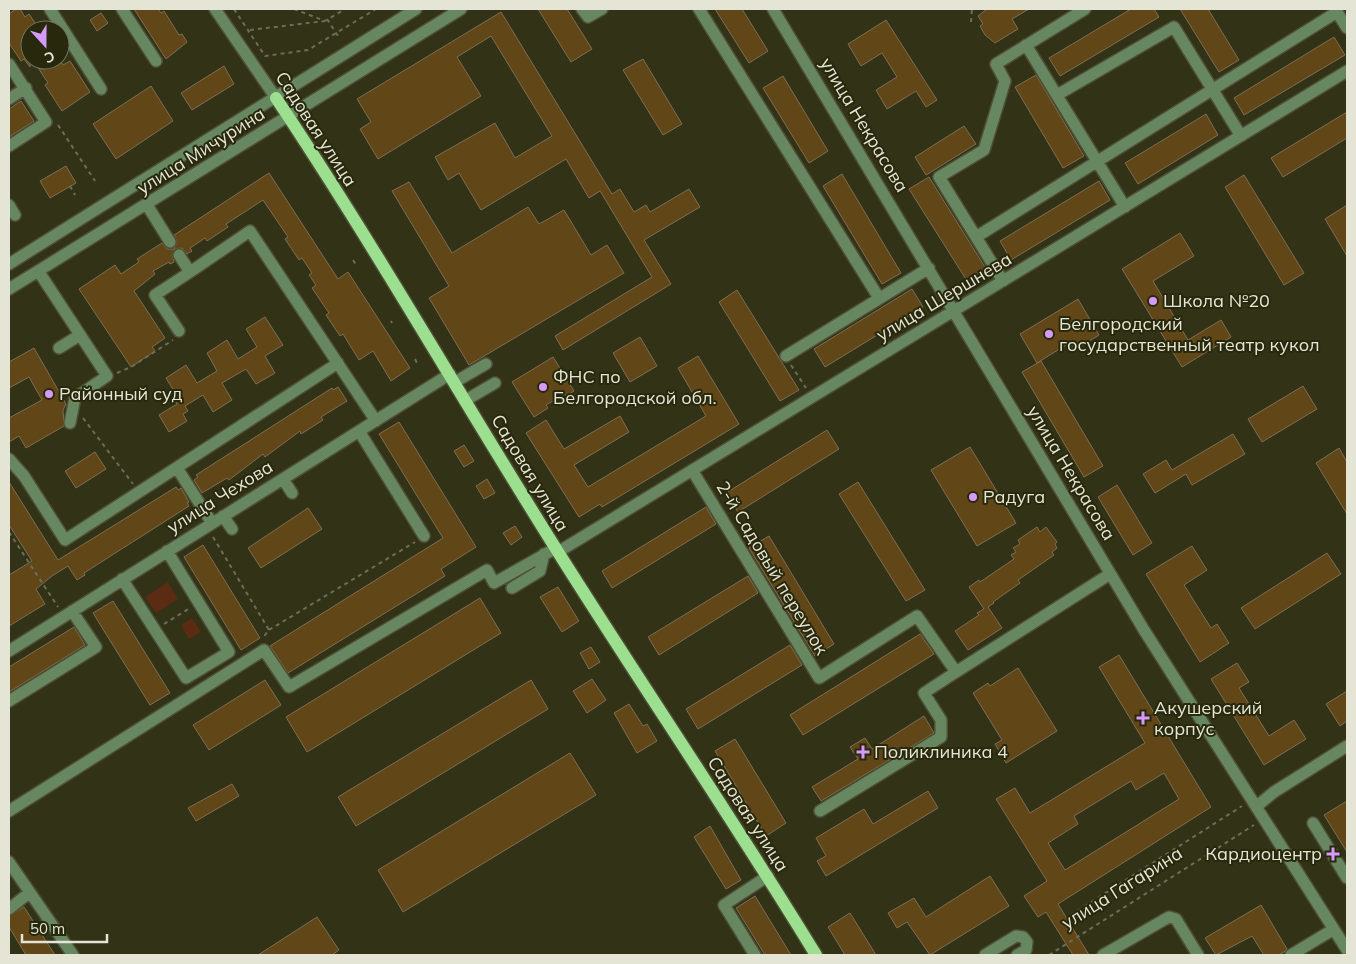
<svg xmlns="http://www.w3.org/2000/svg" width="1356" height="964" font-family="Mulish,sans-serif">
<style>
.green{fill:#5b2b13}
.building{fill:#614618;stroke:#7f6e54;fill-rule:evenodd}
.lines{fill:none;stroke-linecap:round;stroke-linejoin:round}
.minor-casing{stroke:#4e4f35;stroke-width:14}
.major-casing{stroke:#4e4f35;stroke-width:15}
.path{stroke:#6d6e56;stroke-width:2;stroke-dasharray:4 4;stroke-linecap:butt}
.minor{stroke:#678761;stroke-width:11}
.major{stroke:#9bdf8f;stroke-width:12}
.poi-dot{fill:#d69bfa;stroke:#28280c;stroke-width:2}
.labels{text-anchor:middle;stroke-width:4;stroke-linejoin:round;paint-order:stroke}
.street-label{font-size:18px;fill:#e4e5d5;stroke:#28280c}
.poi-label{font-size:18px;fill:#e4e5d5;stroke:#28280c;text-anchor:start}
</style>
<rect width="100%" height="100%" fill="#313216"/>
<path class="green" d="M168,582L178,599L156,613L145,597Z
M192,618L201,632L189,639L181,625Z"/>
<path class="building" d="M16,9H20L25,17L29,14L40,30H30V67L24,59L21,61L9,43V14Z
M134,9H158L161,13L164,11L179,35L182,34L187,42L166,59Z
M538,9H567L592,49L571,62Z
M715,9H742L768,51L749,63Z
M987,9H1029L1012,19L1018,29L995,43L985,35L980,26L983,24L978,16Z
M1131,9H1154L1159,17L1060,76L1049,58Z
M1180,9H1208L1239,60L1219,72Z
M501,12L612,194L620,189L634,212L646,205L650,212L689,189L700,207L644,240L671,284L563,350L555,336L652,277L600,191L589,198L566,159L481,210L459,173L448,180L435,157L495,123L515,158L552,136L491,36L457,57L481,96L378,159L360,129L371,122L357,99Z
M101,13L108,23L97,31L90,20Z
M886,20L937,100L926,107L916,91L887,109L876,90L897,77L882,53L861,66L848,44Z
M1334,37L1345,55L1244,115L1234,98Z
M643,59L682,124L663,135L623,70Z
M33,60H60L63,65L70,61L90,92L62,111L45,85L48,83Z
M224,66L234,84L192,110L181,93Z
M1036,75L1084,156L1063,168L1015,87Z
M783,76L828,151L809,163L763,88Z
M151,86L173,121L116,159L93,124Z
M21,101L34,121L9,137V109Z
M1347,112V138L1283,177L1271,158Z
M1206,114L1218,135L1138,184L1125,163Z
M964,126L976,144L926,175L915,157Z
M66,166L76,183L50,198L40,181Z
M269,173L338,279L348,272L410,368L391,381L373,351L359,360L343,334L340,336L326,315L329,313L312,288L316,285L309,275L312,273L302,258L299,260L285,239L288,237L263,200L226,224L228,227L207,241L205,238L190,248L192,251L187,254L182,248L175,249L172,255L174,262L170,264L169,262L153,271L155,274L134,291L165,338L152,347L155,351L131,367L79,289L115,265L121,274L139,262L137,259L162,243L167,249H174L177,242L174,235Z
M842,174L901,273L882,284L823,186Z
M1244,175L1304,273L1284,285L1225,187Z
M929,177L988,272L969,284L909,189Z
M1099,181L1110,200L1011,260L1000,241Z
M409,182L452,253L528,207L539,224L564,210L591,255L607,245L624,273L469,365L429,298L449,286L392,191Z
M1347,205V256L1325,219Z
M1180,233L1194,256L1153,281L1188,340L1221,320L1231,337L1182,367L1122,269Z
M912,289L923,307L825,367L814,349Z
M737,290L799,390L780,401L719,302Z
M1078,299L1099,335L1071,352L1066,345L1037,363L1020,334Z
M265,317L283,345L265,356L275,373L256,384L246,369L222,383L232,400L213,412L203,395L185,406L188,411L183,414L187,421L169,432L159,415L177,404L173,398L177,396L166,378L186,365L197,383L217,371L207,353L227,340L238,359L257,347L246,329Z
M640,337L657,366L630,382L613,353Z
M34,348L66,404L63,410L64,426L26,448L19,436L9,442V418L42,400L29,377L9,388V362Z
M698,356L739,424L602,507L600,504L579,517L526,433L546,420L564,449L620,416L629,432L574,465L588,487L706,416L678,368Z
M553,357L574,391L566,396L565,394L546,405L548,408L534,417L512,382Z
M1041,361L1103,466L1084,477L1022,372Z
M1303,386L1317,409L1262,442L1248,419Z
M338,387L347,401L321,417L323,420L301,434L300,431L265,457L263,454L229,480L227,478L202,493L194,480L198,477L196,475L332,388L333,390Z
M399,422L476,547L441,569L445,576L288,673L270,646L443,538L379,434Z
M827,430L839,449L738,512L726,493Z
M1233,434L1245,454L1192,485L1186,474L1155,493L1143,474L1166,460L1172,470Z
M464,445L474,461L464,467L454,451Z
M970,447L1016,523L977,546L931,470Z
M1339,448L1347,462V514L1316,463Z
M95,452L106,469L76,488L65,471Z
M487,479L495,493L484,499L476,486Z
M9,482L58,560L176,487L178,490L181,488L189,502L187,503L189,506L84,573L85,575L77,580L68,566L52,576L36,589L45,604L9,626V575L32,561L9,525Z
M858,482L925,590L906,601L839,494Z
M1117,485L1152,543L1133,555L1098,497Z
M706,507L716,524L612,588L602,571Z
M308,508L322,529L261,568L248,548Z
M515,526L522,537L511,545L503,533Z
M1037,527L1040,532L1046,527L1057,542L1055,544L1057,548L1052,552L1054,555L1018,580L1020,583L993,602L994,603L988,607L1002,628L968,650L955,631L979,615L977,613L984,609L969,587L979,580L980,582L1014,559L1011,555L1016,552L1013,548L1020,544L1018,540Z
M769,536L834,644L815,656L749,548Z
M203,545L260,638L241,650L184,557Z
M1192,546L1207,570L1184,585L1211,628L1217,624L1229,643L1200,662L1146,574Z
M1327,553L1341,574L1255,629L1241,608Z
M748,576L758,593L659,655L648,637Z
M558,587L579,621L562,632L540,597Z
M480,598L501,633L307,752L286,717Z
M113,601L170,693L150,705L93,613Z
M74,627L85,645L9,692V667Z
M920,634L934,654L803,735L790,715Z
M790,645L802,665L698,729L686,709Z
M591,647L600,662L589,669L580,653Z
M1119,655L1211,807L1058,904L1089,955H1073L1046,912L1038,917L1024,896L1047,881L996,799L1015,788L1030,813L1145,743L1099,667ZM1164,773L1179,799L1065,870L1048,843L1078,824L1074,816L1131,781L1136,790Z
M1237,663L1249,682L1239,688L1269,736L1294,720L1306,739L1264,765L1211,679Z
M1018,668L1057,731L1006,763L995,744L1002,740L973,693L988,683L990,686Z
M592,679L606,700L587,713L573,691Z
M265,680L281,705L209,750L193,725Z
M531,680L548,709L356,826L338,797Z
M1347,691V721L1340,726L1326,704Z
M629,704L643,726L647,724L657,741L637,753L614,713Z
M924,716L934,733L821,801L812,787L858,759L850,747L865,738L872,749Z
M735,739L786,823L766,836L715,751Z
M570,753L596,795L403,912L378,870Z
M232,784L239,796L196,821L188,808Z
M928,791L938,808L826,876L817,861L826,856L816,838L864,809L873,824Z
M1347,801V852L1324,815Z
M710,826L741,880L726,889L694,837Z
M990,876L1009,906L930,955L907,922L897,928L888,913L914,898L926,917Z
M755,896L791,955H765L736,908Z
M1261,905L1287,949L1284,952L1279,955H1264L1252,936L1216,955L1205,938Z
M24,907L55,955H26L9,927V916Z
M850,913L876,955H845L828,927Z
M317,917L339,950L332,955H258Z"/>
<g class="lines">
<g class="minor-casing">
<path id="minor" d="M50,9L101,89
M122,9L156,61
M215,9L276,98
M582,9L588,17L602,9
M699,9L879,298
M773,9L1144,630L1347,950
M1026,45L1125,207
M9,64L46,122L9,146
M1057,95L1174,27L1241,136
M9,99L26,88
M9,205L15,215
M147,205L170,242
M976,237L1337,12L1347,28
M179,255L190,272L250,231L376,421
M9,264L416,9
M39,272L107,376L75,398L70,423
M1003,281L939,177L984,150L1005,81L996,64L1085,9
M9,289L461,9
M179,331L155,295L190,272
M59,348L80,335
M786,356L929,268
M455,382L486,364
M466,400L495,383
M359,431L424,536
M9,459L24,476L65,540L338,363
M177,468L212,523
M692,470L819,678L917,616L956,672L1110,574
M283,479L292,493
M223,516L232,529
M558,552L1347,71
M122,579L186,678L229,652L167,551
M512,588L540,571L544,554
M9,651L450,374
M9,701L96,647L72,611
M1257,806L1274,792L1347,746
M9,811L264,650L289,687L487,570L494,583L556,548
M820,811L941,737V720L924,693L956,672
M1313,823L1347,878
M9,862L73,955
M9,909L29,893
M755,955L724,905L768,876
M985,955L1016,936L1023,937L1027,942L1026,950L1017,955
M1103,955L1169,917L1176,919L1198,955
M1291,955L1334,929"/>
</g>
<g class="major-casing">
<path id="major" d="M276,98C375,246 463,401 558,552C643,687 733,819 816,955"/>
</g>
<path class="path" d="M234,9L265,56L308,50L376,9
M294,9L325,21L345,9
M327,19L338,36
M971,22L972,9
M250,30L325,21
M58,125L95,181
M70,186L75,195
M353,260L357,266
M391,321L392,323
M415,359L417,363
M791,365L806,388
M117,373L131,367L173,340
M83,418L133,484
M9,532L58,607
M213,537L269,630L262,639
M164,624L190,608
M269,630L415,542
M1071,915L1242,806
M1049,955L1254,825"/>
<use href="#minor" class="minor"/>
<use href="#major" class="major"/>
</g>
<g class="poi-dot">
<circle cx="1153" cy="301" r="5"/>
<circle cx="1049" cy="334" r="5"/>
<circle cx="543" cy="387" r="5"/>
<circle cx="49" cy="394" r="5"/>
<circle cx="973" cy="497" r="5"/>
<path d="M1140.5 710.5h5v5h5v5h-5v5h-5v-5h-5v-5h5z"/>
<path d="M860.5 744.5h5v5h5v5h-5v5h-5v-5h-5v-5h5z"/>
<path d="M1330.5 846.5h5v5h5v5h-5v5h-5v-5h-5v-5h5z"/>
</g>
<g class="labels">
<g class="street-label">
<text transform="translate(864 125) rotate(59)" y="6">улица Некрасова</text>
<text transform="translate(316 129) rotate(57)" y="6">Садовая улица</text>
<text transform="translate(201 151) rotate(-32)" y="6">улица Мичурина</text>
<text transform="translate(944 297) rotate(-31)" y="6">улица Шершнева</text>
<text transform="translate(530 473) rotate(59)" y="6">Садовая улица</text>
<text transform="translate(1071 473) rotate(59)" y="6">улица Некрасова</text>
<text transform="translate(220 497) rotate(-32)" y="6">улица Чехова</text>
<text transform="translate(772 568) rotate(59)" y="6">2-й Садовый переулок</text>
<text transform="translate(748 814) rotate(57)" y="6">Садовая улица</text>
<text transform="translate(1122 888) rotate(-32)" y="6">улица Гагарина</text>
</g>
<g class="poi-label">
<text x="1163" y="307">Школа №20</text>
<text x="1059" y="330">Белгородский<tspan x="1059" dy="21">государственный театр кукол</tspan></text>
<text x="553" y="383">ФНС по<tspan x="553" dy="21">Белгородской обл.</tspan></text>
<text x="59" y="400">Районный суд</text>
<text x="983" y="503">Радуга</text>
<text x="1154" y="714">Акушерский<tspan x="1154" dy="21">корпус</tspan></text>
<text x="874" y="758">Поликлиника 4</text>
<text x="1322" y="860" text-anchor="end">Кардиоцентр</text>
</g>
</g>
<rect width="1356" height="964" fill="none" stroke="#e4e5d5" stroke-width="20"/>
<g transform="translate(45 45) rotate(159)"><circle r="24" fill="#28280c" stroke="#73745c"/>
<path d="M0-4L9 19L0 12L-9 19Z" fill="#d69bfa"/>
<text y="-8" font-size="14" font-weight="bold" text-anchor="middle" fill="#e4e5d5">С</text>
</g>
<path d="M22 934v8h85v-8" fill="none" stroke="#e4e5d5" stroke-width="2.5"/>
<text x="30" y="934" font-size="15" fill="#e4e5d5" stroke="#28280c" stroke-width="4" paint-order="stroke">50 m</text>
</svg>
